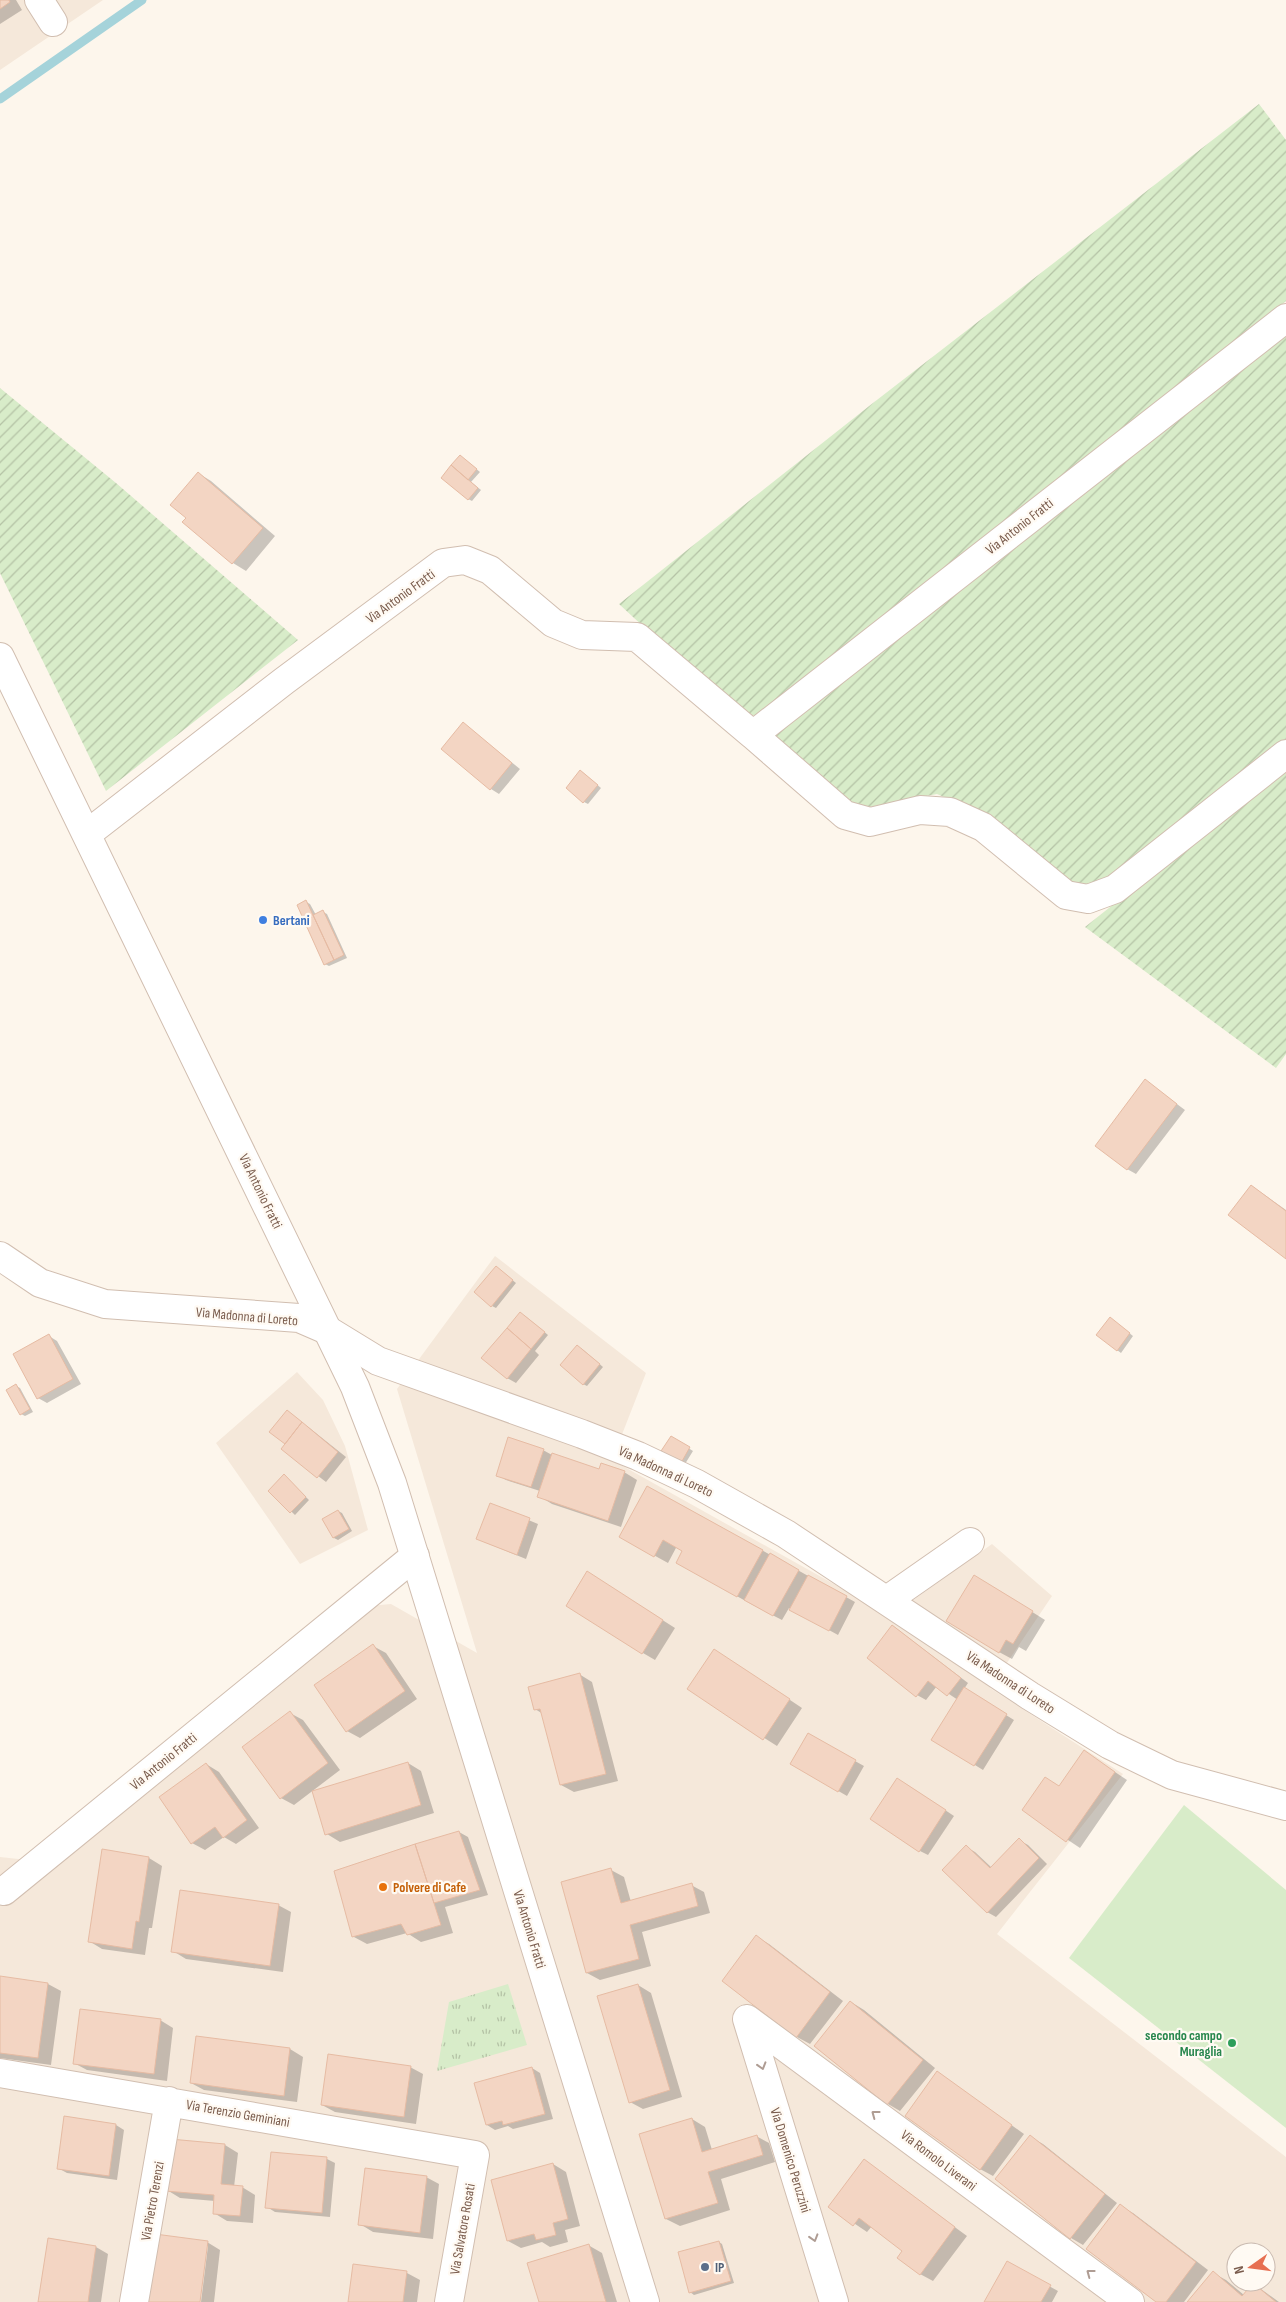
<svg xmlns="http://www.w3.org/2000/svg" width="1286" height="2302" font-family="'Sofia Sans Condensed',sans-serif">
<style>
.residential{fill:#f5e8da;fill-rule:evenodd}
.park{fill:url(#park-tufts)}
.garden{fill:url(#garden-furrows)}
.pitch{fill:#d8ecc9}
.shadow{fill:#0003}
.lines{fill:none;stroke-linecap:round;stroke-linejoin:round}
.stream{stroke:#a5d3da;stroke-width:9}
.building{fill:#f3d5c3;stroke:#e6bba3}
.minor-casing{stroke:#d1beb0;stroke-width:30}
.tertiary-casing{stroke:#d1beb0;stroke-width:30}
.minor{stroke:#fff;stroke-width:28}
.tertiary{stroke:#fff;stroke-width:28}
.oneway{stroke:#af9d94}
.shop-dot{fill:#3f7fe0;stroke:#fffaf3;stroke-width:2}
.food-dot{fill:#e8710a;stroke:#fffaf3;stroke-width:2}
.leisure-dot{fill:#2e9e5b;stroke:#fffaf3;stroke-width:2}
.service-dot{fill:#5c6f8a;stroke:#fffaf3;stroke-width:2}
.labels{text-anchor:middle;stroke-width:4.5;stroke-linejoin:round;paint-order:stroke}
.street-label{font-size:14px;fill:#7a5c4d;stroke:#fffaf3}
.shop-label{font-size:14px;font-weight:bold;fill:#366cbe;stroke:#fffaf3;text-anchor:start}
.food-label{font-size:14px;font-weight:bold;fill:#c56008;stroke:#fffaf3;text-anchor:start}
.leisure-label{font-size:14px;font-weight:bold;fill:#27864d;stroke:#fffaf3;text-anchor:end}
.service-label{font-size:14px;font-weight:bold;fill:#4e5e75;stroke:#fffaf3;text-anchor:start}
</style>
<defs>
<pattern id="park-tufts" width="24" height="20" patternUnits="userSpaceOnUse" patternTransform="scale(1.25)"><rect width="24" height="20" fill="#d8ecc9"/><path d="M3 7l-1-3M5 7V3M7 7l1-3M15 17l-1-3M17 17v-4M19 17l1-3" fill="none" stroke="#b4c2a5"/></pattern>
<pattern id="garden-furrows" width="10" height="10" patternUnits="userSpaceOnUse" patternTransform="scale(1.25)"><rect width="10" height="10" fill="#d8ecc9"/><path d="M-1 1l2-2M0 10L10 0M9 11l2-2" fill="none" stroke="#b4c2a5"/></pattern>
</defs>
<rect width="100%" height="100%" fill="#fdf6ec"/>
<path class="residential" d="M0,0H103L0,70Z
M495,1256L646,1373L612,1460L891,1616L992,1544L1052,1596L990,1688L1123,1774L997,1934L1286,2157V2302H0V1857L55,1863L370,1606L391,1604L477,1653L397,1389ZM1236,2252H1266V2282H1236Z
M297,1372L323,1400L345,1446L368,1530L300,1564L216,1443Z"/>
<path class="park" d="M508,1984L527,2045L437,2071L449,2002Z"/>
<path class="garden" d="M1259,104L1286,140V301L768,711L748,717L730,707L619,604L873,403Z
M1286,329V741L1115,877L1089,890L1068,881L981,813L937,794L854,810L767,738Z
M0,388L116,483L298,640L106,791L0,573Z
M1286,767V1054L1276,1068L1085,927Z"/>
<path class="pitch" d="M1184,1805L1286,1890V2128L1069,1958Z"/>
<path class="shadow" d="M0,0H16L22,10L0,24Z
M464,459L480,472L471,482L481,490L472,501L468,499Z
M198,473L211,481L275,536L246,571L233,563L184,522L187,518Z
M464,724L520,769L499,794L491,789Z
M581,771L601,788L588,804L584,802Z
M306,902L310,904L316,915L323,912L327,914L347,958L329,966L325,964Z
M1146,1081L1185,1110L1136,1174L1127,1169Z
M1252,1186L1286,1210V1257Z
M500,1270L516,1283L496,1308L492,1306Z
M524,1315L548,1335L535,1351L539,1355L516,1383L507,1378Z
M1114,1321L1133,1336L1121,1353L1117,1350Z
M49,1336L57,1341L81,1384L47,1403L38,1398Z
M581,1348L603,1367L587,1386L583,1384Z
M16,1386L20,1388L33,1412L25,1416L21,1414Z
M307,1426L346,1457L326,1482L283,1449Z
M671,1437L693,1451L685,1464L663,1450Z
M543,1450L552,1455L600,1471L624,1472L637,1480L621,1527L552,1504L539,1496L540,1491L506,1480L497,1475Z
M284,1476L309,1500L295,1515L270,1491Z
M648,1487L855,1602L838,1635L789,1608L782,1620L751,1604L690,1570L684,1550L677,1546L668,1563L621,1537Z
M490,1504L538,1524L526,1559L477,1539Z
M338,1511L342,1513L352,1531L338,1540L334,1538L323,1520Z
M601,1581L675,1628L655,1660L643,1653Z
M988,1584L1045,1620L1026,1651L1019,1647L1012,1659L999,1652Z
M893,1626L968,1683L964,1689L1014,1720L983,1770L933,1739L958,1700L937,1686L926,1700L917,1695Z
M373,1646L386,1653L417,1699L360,1738L347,1731Z
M727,1658L802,1708L777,1746L688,1689Z
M579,1674L592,1682L618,1781L574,1792L561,1785L543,1714L535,1709Z
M290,1713L303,1720L340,1770L294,1805L281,1798Z
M808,1735L864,1766L847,1796L792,1764Z
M1085,1752L1127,1780L1080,1848L1023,1810L1060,1787Z
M408,1763L421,1771L434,1813L340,1842L327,1834Z
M206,1764L219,1772L259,1828L236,1844L224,1837L205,1850L192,1843Z
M906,1784L954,1816L928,1855L920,1851Z
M459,1832L468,1837L488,1895L445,1907L453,1933L421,1942L407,1933L367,1944L354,1937L415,1845Z
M1019,1840L1028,1845L1047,1864L996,1917L987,1912L966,1847L975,1852L992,1868Z
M149,1858L162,1866L152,1928H149L145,1955L102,1949L89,1941Z
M611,1870L624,1877L631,1902L691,1885L704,1892L710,1913L642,1932L651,1966L600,1980L587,1973Z
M278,1905L291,1912L283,1972L186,1959L173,1951Z
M757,1937L769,1944L843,2001L810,2044L797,2037Z
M0,1977L48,1984L61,1991L51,2065L0,2058Z
M638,1985L651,1993L682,2097L643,2109L630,2102Z
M851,2002L864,2010L935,2068L900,2111L888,2104Z
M160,2020L173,2028L167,2081L87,2070L74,2063Z
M197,2038L290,2049L303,2057L297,2102L204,2090L191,2083Z
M410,2067L423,2074L416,2124L335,2112L322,2105Z
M532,2068L540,2073L553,2119L513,2129L508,2126L495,2130L487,2125Z
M938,2073L1024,2134L993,2176L980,2169Z
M65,2118L116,2125L124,2130L117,2180L67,2173L58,2168Z
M692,2119L705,2127L712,2150L756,2136L769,2143L775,2162L721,2179L730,2210L680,2226L666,2219Z
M1030,2137L1043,2144L1117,2203L1083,2245L1071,2238Z
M225,2145L238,2153L234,2187H242L255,2195L253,2223L227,2221L214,2213L215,2201L180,2198L167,2190Z
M327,2159L335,2163L330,2217L275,2212L267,2207Z
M864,2161L967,2236L933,2281L920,2274L904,2250L872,2226L867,2232L830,2207Z
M553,2164L566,2172L580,2226L565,2230L568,2242L550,2247L542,2242L521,2248L508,2241Z
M426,2177L439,2184L433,2239L373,2232L360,2224Z
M1120,2206L1133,2213L1208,2270L1184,2302H1158Z
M156,2236L207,2242L220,2250L214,2302H201L208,2246H206L199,2302H148Z
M719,2242L722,2244L734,2283L694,2295L690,2292Z
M588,2245L602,2253L617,2302H540Z
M96,2247L108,2254L101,2302H40Z
M1007,2263L1058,2291L1052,2302H986Z
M407,2273L420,2280L417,2302H350Z
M1213,2273L1226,2280L1244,2295L1254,2284L1279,2302H1189Z"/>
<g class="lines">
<path class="stream" d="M0,99L142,0"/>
</g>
<path class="building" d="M0,0H9L10,2L0,9Z
M460,455L477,469L468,480L451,465Z
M451,465L478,488L468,500L441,478Z
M198,472L263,528L232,564L182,522L186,518L170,505Z
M463,722L512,763L490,790L441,749Z
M580,770L598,785L583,803L566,788Z
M306,900L334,960L324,965L297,905Z
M323,910L344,955L334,960L313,915Z
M1145,1079L1177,1104L1127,1170L1095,1146Z
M1251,1185L1286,1211V1259L1228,1215Z
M496,1266L513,1280L491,1307L474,1292Z
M520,1312L545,1332L531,1349L507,1328Z
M1110,1317L1130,1333L1117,1351L1096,1335Z
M507,1328L531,1349L507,1379L481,1358Z
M49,1334L73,1379L37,1399L13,1354Z
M577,1345L600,1364L583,1385L560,1365Z
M16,1384L30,1409L20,1415L6,1390Z
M287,1410L302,1422L285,1444L269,1432Z
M302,1422L338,1452L317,1478L281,1449Z
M671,1436L690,1447L681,1463L661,1451Z
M508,1437L544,1449L531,1487L496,1476Z
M552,1453L599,1469L601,1463L625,1471L608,1521L537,1497Z
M284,1474L306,1497L290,1513L268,1491Z
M647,1486L763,1550L737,1597L676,1563L682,1551L663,1540L654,1557L619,1537Z
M490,1503L530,1518L517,1555L476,1539Z
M338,1510L349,1529L333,1538L322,1519Z
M770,1553L799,1570L773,1616L744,1600Z
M587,1571L663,1620L642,1654L566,1606Z
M808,1575L847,1596L829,1631L789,1610Z
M974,1575L1033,1611L1013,1644L1006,1640L999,1653L946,1621Z
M892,1625L961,1678L947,1696L928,1681L916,1697L867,1658Z
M373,1644L405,1691L346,1732L314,1685Z
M714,1649L790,1699L763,1740L687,1689Z
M580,1673L606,1774L560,1785L540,1709L534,1710L528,1687Z
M964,1687L1007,1714L974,1766L931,1740Z
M290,1711L328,1763L280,1799L242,1747Z
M808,1733L856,1760L838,1792L790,1764Z
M1084,1750L1115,1772L1066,1842L1022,1810L1045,1777L1059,1786Z
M408,1762L421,1805L325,1835L312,1791Z
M206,1763L247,1820L223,1838L215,1827L191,1844L159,1797Z
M897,1778L946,1810L919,1852L870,1819Z
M459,1831L480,1890L434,1903L415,1844Z
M1019,1838L1039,1858L987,1913L942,1870L966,1845L990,1868Z
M415,1844L441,1925L407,1935L401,1924L352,1937L334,1871Z
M102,1849L149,1857L139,1922L136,1921L132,1949L88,1942Z
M611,1868L621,1903L692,1883L698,1906L630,1925L639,1959L586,1973L561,1882Z
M180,1890L279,1904L270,1966L171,1952Z
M756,1935L830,1992L796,2038L722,1981Z
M0,1976L48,1983L38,2058L0,2053Z
M638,1984L670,2090L629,2103L597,1996Z
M850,2001L923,2060L887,2105L814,2046Z
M80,2009L161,2019L154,2074L73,2064Z
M196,2036L290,2048L284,2096L190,2083Z
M328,2054L411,2066L404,2117L321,2105Z
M532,2067L545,2114L503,2125L502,2121L486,2125L474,2083Z
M937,2071L1012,2125L980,2170L905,2116Z
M64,2116L116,2124L109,2176L57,2169Z
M692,2118L702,2152L757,2135L763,2155L708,2172L718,2203L665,2219L639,2134Z
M1030,2135L1105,2194L1070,2239L995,2179Z
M170,2139L225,2144L221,2184L243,2186L240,2216L213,2214L214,2195L165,2191Z
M271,2152L327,2157L322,2213L265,2208Z
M864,2159L955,2227L920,2275L897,2258L902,2251L859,2218L853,2226L828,2207Z
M553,2163L568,2219L553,2223L556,2235L536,2240L534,2234L507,2241L491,2180Z
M365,2168L427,2176L420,2233L358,2225Z
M1120,2204L1196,2262L1166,2302H1156L1086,2249Z
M155,2234L208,2241L200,2302H147Z
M48,2238L96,2246L88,2302H38Z
M719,2241L731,2281L689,2293L678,2252Z
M589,2244L606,2302H539L527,2263Z
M1007,2261L1051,2285L1041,2302H984Z
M353,2264L407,2271L403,2302H348Z
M1213,2271L1242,2296L1253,2283L1276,2302H1187Z"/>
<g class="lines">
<g class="minor-casing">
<path id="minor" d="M39,0L53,22
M753,735L845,815L870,822L920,810L950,812L983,827L1066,895L1088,899L1115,889L1286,754
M87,834L284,681L443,563L465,560L490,570L553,623L582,635L637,637L753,735L1286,318
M0,1256L40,1283L105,1304L299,1318L329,1331L378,1361L582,1434L638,1456L697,1484L786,1534L1030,1696L1110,1745L1172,1775L1286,1806
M887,1600L970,1542
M4,1891L415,1556
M747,2019L1130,2302
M747,2019L834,2302
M0,2073L475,2155L449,2302
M134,2302L169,2101"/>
</g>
<g class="tertiary-casing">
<path id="tertiary" d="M0,657L355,1387L392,1483L645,2302"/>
</g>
<use href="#minor" class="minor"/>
<use href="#tertiary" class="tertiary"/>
</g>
<defs><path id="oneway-chevron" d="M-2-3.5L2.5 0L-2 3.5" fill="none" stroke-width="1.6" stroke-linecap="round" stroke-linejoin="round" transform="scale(1.25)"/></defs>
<g class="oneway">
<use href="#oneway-chevron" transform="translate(762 2066) rotate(73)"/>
<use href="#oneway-chevron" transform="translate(875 2114) rotate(-143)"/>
<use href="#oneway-chevron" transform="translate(814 2238) rotate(73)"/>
<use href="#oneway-chevron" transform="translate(1090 2273) rotate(-143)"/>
</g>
<circle class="shop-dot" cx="263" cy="920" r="5"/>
<circle class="food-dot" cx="383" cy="1887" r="5"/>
<circle class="leisure-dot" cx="1232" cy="2043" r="5"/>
<circle class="service-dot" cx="705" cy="2267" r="5"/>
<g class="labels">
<g class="street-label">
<text transform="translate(1019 526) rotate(-38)" y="5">Via Antonio Fratti</text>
<text transform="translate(400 596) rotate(-36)" y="5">Via Antonio Fratti</text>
<text transform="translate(261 1191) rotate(64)" y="5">Via Antonio Fratti</text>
<text transform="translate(247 1316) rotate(5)" y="5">Via Madonna di Loreto</text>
<text transform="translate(666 1471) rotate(25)" y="5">Via Madonna di Loreto</text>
<text transform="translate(1011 1682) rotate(33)" y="5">Via Madonna di Loreto</text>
<text transform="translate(163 1761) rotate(-39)" y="5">Via Antonio Fratti</text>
<text transform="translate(530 1929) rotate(73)" y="5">Via Antonio Fratti</text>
<text transform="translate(238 2113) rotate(10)" y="5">Via Terenzio Geminiani</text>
<text transform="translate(791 2160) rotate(73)" y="5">Via Domenico Peruzzini</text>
<text transform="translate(939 2160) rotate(37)" y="5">Via Romolo Liverani</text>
<text transform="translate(152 2201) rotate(-80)" y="5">Via Pietro Terenzi</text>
<text transform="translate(462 2229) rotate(-80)" y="5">Via Salvatore Rosati</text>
</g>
<g class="shop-label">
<text x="273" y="925">Bertani</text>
</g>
<g class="food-label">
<text x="393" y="1892">Polvere di Cafe</text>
</g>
<g class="leisure-label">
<text x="1222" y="2040">secondo campo<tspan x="1222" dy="16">Muraglia</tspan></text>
</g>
<g class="service-label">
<text x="715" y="2272">IP</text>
</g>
</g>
<g transform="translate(1251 2267) rotate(256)"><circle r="24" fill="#fffaf3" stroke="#cabbb1"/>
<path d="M0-4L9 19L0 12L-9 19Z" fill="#e76f51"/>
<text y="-8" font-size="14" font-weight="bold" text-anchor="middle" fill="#7a5c4d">N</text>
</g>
</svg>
